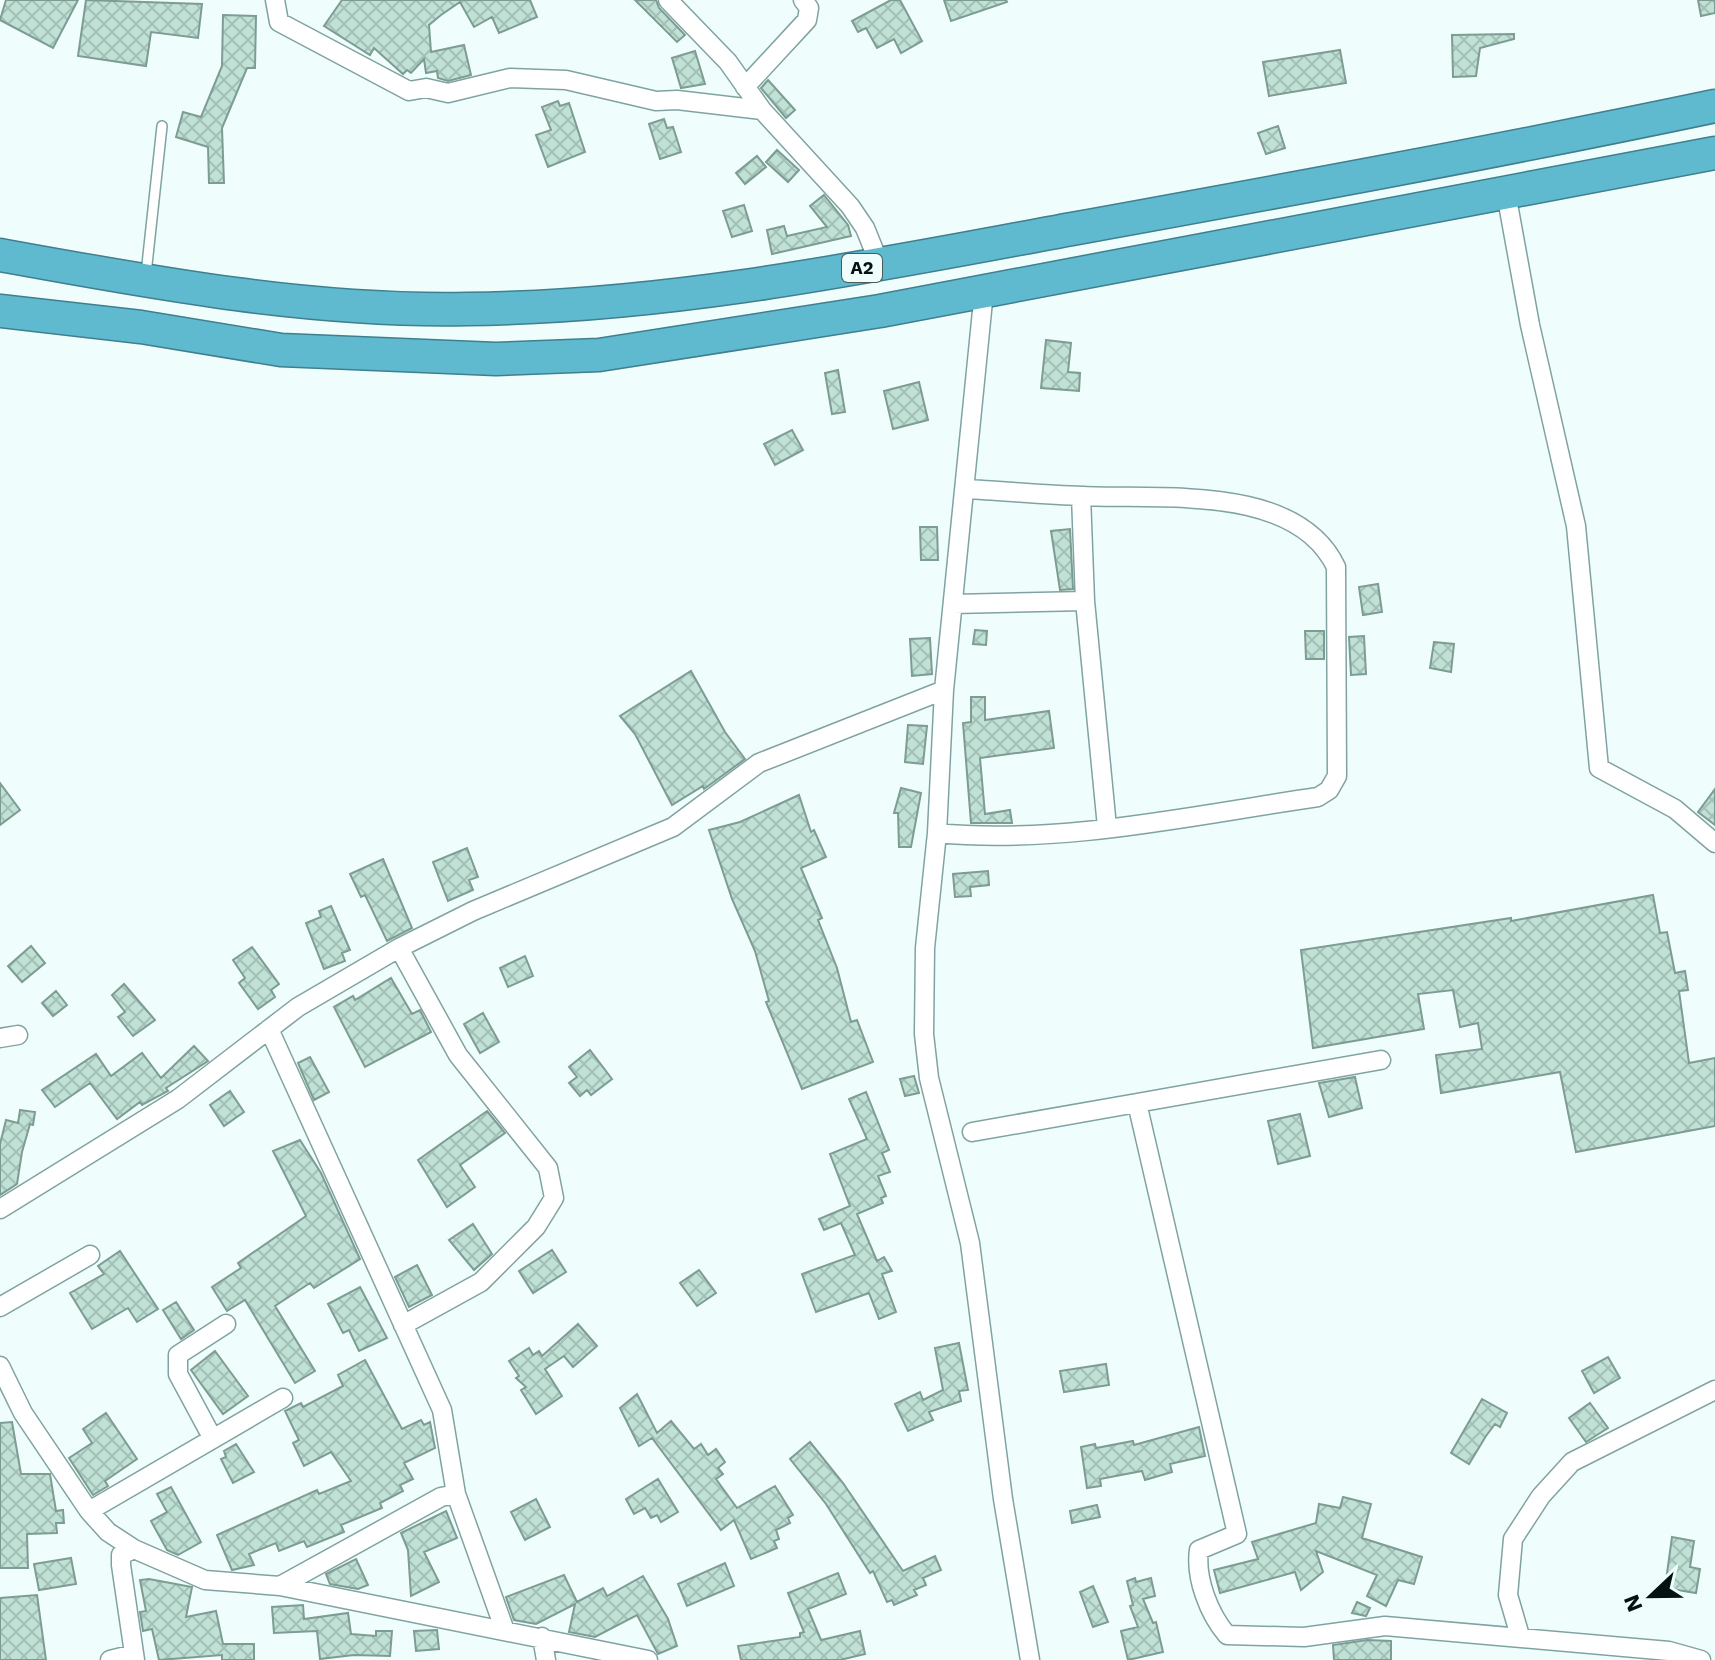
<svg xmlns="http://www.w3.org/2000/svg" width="1715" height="1660" font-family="'Work Sans',sans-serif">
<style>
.building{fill:url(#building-cross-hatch);stroke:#7d9c92;stroke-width:2}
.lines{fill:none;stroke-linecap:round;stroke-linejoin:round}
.lane-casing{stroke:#80a3a2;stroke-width:12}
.street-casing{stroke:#80a3a2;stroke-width:21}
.highway-casing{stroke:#407f8d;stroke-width:35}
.lane{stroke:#fff;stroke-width:9}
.street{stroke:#fff;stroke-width:18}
.highway{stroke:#5fb9cf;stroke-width:32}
.labels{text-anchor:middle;stroke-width:6;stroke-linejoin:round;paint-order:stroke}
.shield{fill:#effefd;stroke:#4b5958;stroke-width:2}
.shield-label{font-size:18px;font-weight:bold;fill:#051212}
</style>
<defs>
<pattern id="building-cross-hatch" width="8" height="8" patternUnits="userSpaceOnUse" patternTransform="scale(2)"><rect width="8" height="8" fill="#c0e1d5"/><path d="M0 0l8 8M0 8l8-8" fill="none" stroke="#a4c0b6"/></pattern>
</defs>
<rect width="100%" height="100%" fill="#effefd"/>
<path class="building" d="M6,0H78L53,48L0,20Z
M86,0L202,4L198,38L151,32L146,66L78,56Z
M342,0H530L537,17L499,33L492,17L474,27L460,2L441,15L429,25L431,52L464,45L471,75L448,81L438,78L437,71L426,73L424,59L411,73L407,70L403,74L374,48L370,55L324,26Z
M635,0H656L659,8L685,35L677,42Z
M891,0H900L922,41L901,53L894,39L877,48L866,28L858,32L852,21Z
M944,0H1006L1007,2L951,21Z
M1698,0H1715V13L1701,16Z
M223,15L256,16L255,68H247L222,128L224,183H209L208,147L176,137L183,112L201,117L222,66Z
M1514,34V39L1480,48L1476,76L1453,77L1452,35Z
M1340,50L1346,83L1269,96L1263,62Z
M695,51L705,84L681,88L672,58Z
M768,80L795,110L786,118L761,88Z
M558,101L560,106L569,103L585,152L548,167L536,135L551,130L542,107Z
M664,119L667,128L673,127L681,152L660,159L649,124Z
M1278,126L1285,148L1266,154L1258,133Z
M777,150L799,170L788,182L766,162Z
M757,156L766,167L745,184L736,173Z
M824,195L848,225L851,236L772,254L767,230L784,226L787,236L827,227L810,206Z
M744,205L752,231L732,237L723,211Z
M1046,340L1071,343L1068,372L1080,373L1079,391L1041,388Z
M838,370L845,412L832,414L825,373Z
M919,382L928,420L893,429L884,391Z
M792,430L803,450L775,465L764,444Z
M920,527H937L938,560H921Z
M1070,529L1073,589L1060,590L1051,531Z
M1378,584L1382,612L1363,615L1359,587Z
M975,630L987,631L986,645L973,644Z
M1305,631H1324V659H1306Z
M1364,636L1366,674L1351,675L1349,637Z
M930,638L932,674L912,676L910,639Z
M1434,642L1454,644L1451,672L1430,668Z
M691,671L725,732L745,759L704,789L703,786L672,805L635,734L620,716Z
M971,697H985V720L1049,711L1054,748L980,758L985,814L1010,810L1012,823H971L963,723L971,722Z
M908,725L927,726L923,764L905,762Z
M0,783L20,810L0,825Z
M901,788L921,793L911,847H899L898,813H894Z
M1715,789V825L1698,812Z
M799,795L811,832L814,830L826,857L801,868L822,918L818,920L837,968L851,1022L857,1020L873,1062L802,1089L766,1002L769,1001L755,951L732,899L709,830L740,822Z
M467,848L478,877L469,880L473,890L448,901L433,862Z
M383,859L412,928L387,941L365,895L361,897L350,874Z
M988,871L989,885L970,887L971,896L955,897L953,874Z
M1653,895L1660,933L1667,932L1675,973L1685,971L1688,990L1679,991L1689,1063L1715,1058V1126L1576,1152L1560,1072L1441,1093L1436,1055L1482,1049L1478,1023L1460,1027L1453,990L1418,994L1424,1029L1313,1048L1301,950L1511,918V921Z
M331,906L350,950L342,953L345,961L324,969L306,923L321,917L319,911Z
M31,946L45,963L22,982L8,966Z
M252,947L279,984L271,990L275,997L258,1009L239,983L245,978L233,960Z
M525,956L533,976L508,987L500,968Z
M391,978L412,1014L420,1010L431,1032L365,1067L334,1007L353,996L355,1000Z
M124,984L155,1020L133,1036L118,1017L125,1012L112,995Z
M56,991L67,1005L53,1016L42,1003Z
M483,1013L499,1042L480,1053L464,1024Z
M194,1046L208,1061L166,1088L168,1091L142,1105L140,1102L117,1119L90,1083L55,1107L42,1090L96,1054L111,1076L142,1053L161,1078Z
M590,1050L612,1079L591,1095L587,1090L580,1096L569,1083L577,1077L569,1067Z
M310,1057L329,1092L314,1100L298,1063Z
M914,1076L919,1093L905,1096L900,1079Z
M1355,1077L1362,1108L1329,1117L1319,1083Z
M230,1091L244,1112L224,1126L210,1105Z
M866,1092L889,1150L882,1153L890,1172L878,1176L886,1196L881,1198L883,1203L857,1214L877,1261L884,1257L892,1271L882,1274L896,1312L879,1319L869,1293L816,1312L802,1274L855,1255L841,1223L824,1230L819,1219L850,1206L830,1154L867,1139L849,1099Z
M20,1110L35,1112L33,1125L30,1124L22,1152L17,1184L0,1195V1144L6,1120L18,1123Z
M487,1111L505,1133L460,1165L475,1187L447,1207L418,1160Z
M1300,1114L1310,1156L1278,1164L1268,1121Z
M300,1140L321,1173L360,1259L314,1288L310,1283L275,1306L315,1371L295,1383L245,1300L227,1311L212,1287L241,1268L238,1263L306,1216L273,1151Z
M473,1224L492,1254L474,1270L449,1240Z
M552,1250L566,1272L533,1293L519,1271Z
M120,1251L158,1309L137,1322L128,1308L92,1329L70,1293L104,1274L98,1266Z
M417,1265L432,1295L409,1307L395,1277Z
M699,1270L716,1293L697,1306L680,1283Z
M360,1287L387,1338L359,1351L349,1330L343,1333L328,1304Z
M176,1302L194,1330L181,1339L163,1310Z
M578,1324L597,1346L573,1367L564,1356L545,1369L562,1396L536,1414L521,1390L526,1387L516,1378L519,1376L509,1361L529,1348L533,1355L539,1351L542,1356Z
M959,1343L968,1390L959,1391L961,1401L929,1412L933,1420L908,1431L895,1404L920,1392L923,1400L943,1390L935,1348Z
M215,1351L248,1396L223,1414L191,1370Z
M1608,1357L1620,1378L1594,1393L1582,1371Z
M365,1360L402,1429L421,1420L424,1425L430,1422L435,1448L404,1463L413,1479L400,1485L403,1491L380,1503L382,1508L341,1525L344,1532L307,1547L304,1541L279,1551L276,1543L249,1554L254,1565L232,1570L217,1535L317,1490L319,1494L351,1481L331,1452L304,1466L293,1443L299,1440L285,1411L301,1403L303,1407L343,1386L338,1375Z
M1106,1364L1109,1385L1064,1392L1060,1371Z
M637,1394L657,1433L671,1421L694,1449L701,1444L708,1455L716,1449L725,1462L718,1468L723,1474L716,1479L737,1508L775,1486L793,1515L788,1518L790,1523L776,1530L779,1539L774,1541L777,1548L751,1559L734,1520L721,1530L652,1438L639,1446L620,1408Z
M1482,1399L1507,1413L1500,1427L1495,1424L1486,1436L1469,1464L1451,1453Z
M1590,1403L1608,1428L1586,1442L1569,1418Z
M106,1413L137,1459L105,1481L108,1486L93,1495L69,1458L92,1443L83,1429Z
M12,1422L21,1474H50L56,1511L63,1510L64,1523H56L57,1533L27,1534L28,1568H0V1423Z
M1199,1427L1205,1456L1170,1464L1172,1472L1145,1480L1142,1471L1100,1479L1101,1486L1087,1488L1081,1447L1095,1444L1096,1448L1133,1441L1134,1445Z
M810,1442L843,1483L903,1571L935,1556L941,1570L923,1578L926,1585L914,1590L917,1595L894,1605L892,1600L887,1602L873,1571L870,1573L826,1504L790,1459Z
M236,1444L254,1472L233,1483L221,1459L226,1457L224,1451Z
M658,1479L678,1512L661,1522L657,1515L651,1518L645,1508L634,1514L626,1499Z
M171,1487L201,1542L178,1555L167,1550L151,1521L167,1512L157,1494Z
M1343,1497L1371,1504L1362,1538L1422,1557L1414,1584L1398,1580L1386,1606L1367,1596L1377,1575L1316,1551L1323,1572L1301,1590L1295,1572L1220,1593L1214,1570L1258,1559L1252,1542L1316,1523L1319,1504L1340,1508Z
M536,1499L550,1527L525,1540L511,1512Z
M1097,1505L1100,1517L1072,1523L1070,1511Z
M446,1511L457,1538L424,1552L439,1582L411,1596L408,1550L401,1533Z
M1672,1537L1694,1541L1690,1567L1700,1569L1696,1593L1665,1588Z
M71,1558L76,1584L39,1590L34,1564Z
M356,1559L368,1585L358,1589L330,1584L326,1574Z
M725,1563L734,1586L687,1606L678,1584Z
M838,1573L846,1594L808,1609L821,1640L860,1631L865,1654L840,1660H741L738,1646L800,1637V1633L804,1632L788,1593Z
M564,1575L577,1602L603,1588L607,1596L643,1576L668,1619L677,1646L658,1654L637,1615L595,1637L569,1632L575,1604L536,1624L514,1620L506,1597Z
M1135,1578L1136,1582L1151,1578L1155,1596L1143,1599L1153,1623L1156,1622L1163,1652L1128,1660L1121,1631L1138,1627L1130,1606L1133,1605L1127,1581Z
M149,1579L192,1587L186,1617L216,1611L223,1644H254V1660H222V1655L159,1660L152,1629L143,1631L140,1612L146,1611L140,1580Z
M1093,1586L1108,1622L1093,1627L1080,1592Z
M37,1595L46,1660H0V1598Z
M1357,1602L1370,1608L1366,1616L1352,1613Z
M303,1605L304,1619L348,1613L351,1634L376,1636V1631H392L390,1656L354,1655L320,1659L317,1631L274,1633L272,1607Z
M437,1630L439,1649L416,1651L414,1631Z
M1367,1640L1391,1641V1660H1334L1333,1645Z"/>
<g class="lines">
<g class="lane-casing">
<path id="lane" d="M146,274L162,126"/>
</g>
<g class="street-casing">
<path id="street" d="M275,0L279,22L409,91L426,88L448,93L510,78L566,80L656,101L677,100L762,110
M668,0L728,62L762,110L850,206L865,228L880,265
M745,87L807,20L809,8L803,0
M1506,193L1530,325L1576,526L1599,768L1675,809L1715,843
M984,291L944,690L937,833L925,948L924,1034L929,1078L970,1243L1003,1499L1030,1660
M1081,496L1085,601L1107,827
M953,604L1085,601
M937,833C1062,845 1193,815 1318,797L1329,790L1337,776L1336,567C1296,483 1159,500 1083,496C1044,495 1005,491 966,489
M399,948L458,1055L548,1168L554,1198L536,1227L481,1282L403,1325
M269,1029L442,1410L456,1494L504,1628
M0,1038L18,1035
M1137,1103L1381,1060
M972,1132L1137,1103L1237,1534L1199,1550C1195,1578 1209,1614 1227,1635L1304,1637L1385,1626L1669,1651L1701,1660
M0,1209L178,1099L298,1007L399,948L473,911L673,827L759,763L944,690
M0,1307L90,1255
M0,1366L23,1413L89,1511L108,1532L134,1549L205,1580L280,1586L648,1660
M213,1439L178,1374V1355L226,1324
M89,1511L283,1398
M134,1549L121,1555V1565L135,1660
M280,1586L441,1497L456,1494
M1520,1636L1508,1595L1513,1539L1541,1496L1572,1462L1715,1390
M542,1637L546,1660
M110,1660L134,1654"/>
</g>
<g class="highway-casing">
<path id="highway" d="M0,255C154,283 310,312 467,309C671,307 872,266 1072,229C1287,190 1501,151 1715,106
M0,311L141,327L281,350L496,359L599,355L880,311L1715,153"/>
</g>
<use href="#lane" class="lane"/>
<use href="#street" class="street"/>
<use href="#highway" class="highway"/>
</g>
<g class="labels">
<rect class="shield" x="842" y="254" width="40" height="28" rx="6"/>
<g class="shield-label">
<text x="862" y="274">A2</text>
</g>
</g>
<g transform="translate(1651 1596) rotate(248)" stroke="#effefd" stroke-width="6" paint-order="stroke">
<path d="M0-6L14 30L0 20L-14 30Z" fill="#051212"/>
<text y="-12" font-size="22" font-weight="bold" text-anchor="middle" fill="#051212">N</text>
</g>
</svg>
